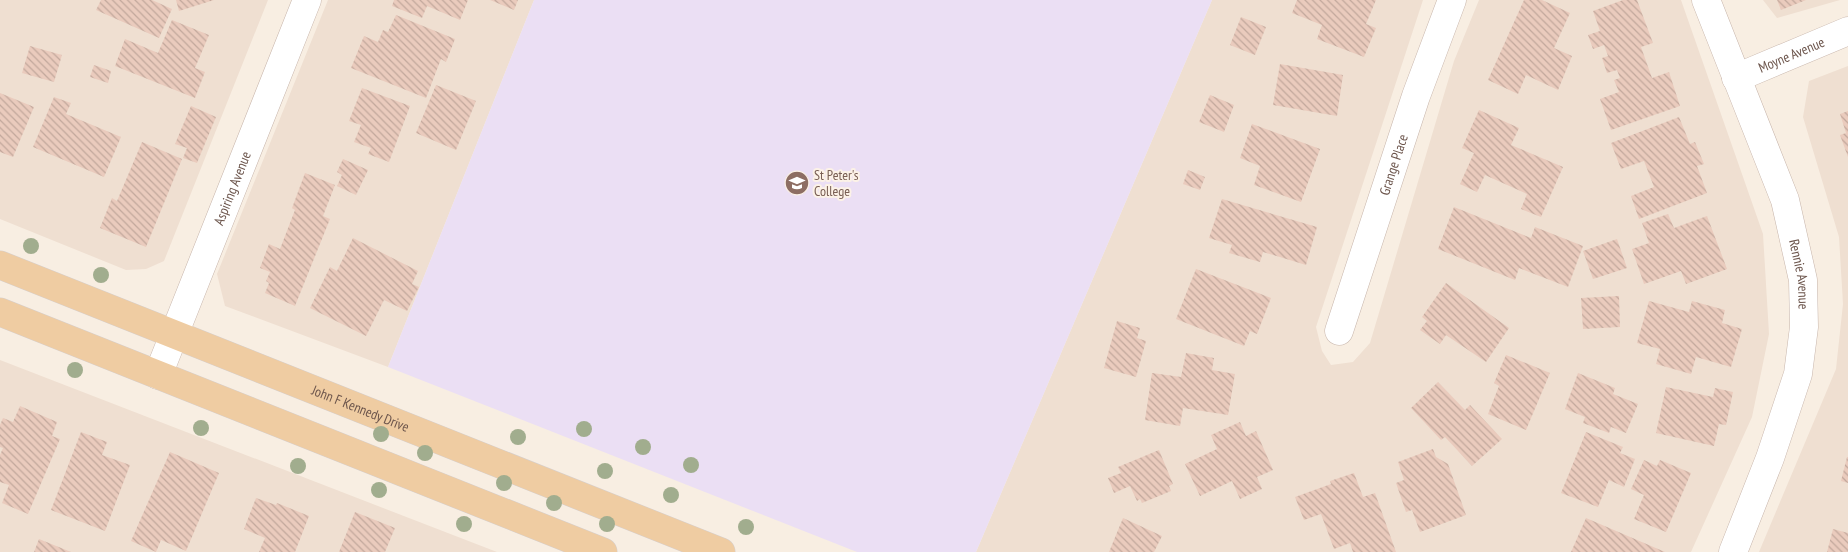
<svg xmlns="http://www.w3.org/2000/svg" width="1848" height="552" font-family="'PT Sans Narrow',sans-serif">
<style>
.residential{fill:#efdfd1}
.education{fill:#ebdff4}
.building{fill:url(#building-back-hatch)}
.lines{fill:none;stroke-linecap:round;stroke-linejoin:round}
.minor-casing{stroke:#c7b5ab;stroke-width:29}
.major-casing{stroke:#d6cfcd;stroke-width:29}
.minor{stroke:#fff;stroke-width:28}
.major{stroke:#efcca2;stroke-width:28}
.tree{fill:#a1ad8e}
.labels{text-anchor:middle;stroke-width:4;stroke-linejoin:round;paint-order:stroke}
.street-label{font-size:14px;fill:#6c554c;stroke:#fcf2e7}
.education-label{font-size:14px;fill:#785e54;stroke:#fcf2e7;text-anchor:start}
</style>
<defs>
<pattern id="building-back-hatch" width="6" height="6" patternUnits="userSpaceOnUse" patternTransform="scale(1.25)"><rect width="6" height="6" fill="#eacbbd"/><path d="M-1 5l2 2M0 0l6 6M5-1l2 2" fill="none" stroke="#c2a89c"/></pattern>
</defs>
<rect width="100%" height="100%" fill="#f8eee2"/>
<path class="residential" d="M0,0H268L164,261L146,269L126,270L0,219Z
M328,0H534L388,367L225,306L217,274Z
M1212,0H1423L1316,327L1322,351L1331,365L1353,362L1370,343L1454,61L1479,0H1681L1763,234L1769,334L1752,417L1691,552H976Z
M1763,0H1840L1777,18Z
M1848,66V552H1759L1836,369L1843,304L1839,237L1803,117L1809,81Z
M0,360L497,552H0Z"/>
<path class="education" d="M534,0H1212L976,552H857L388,367Z"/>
<path class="building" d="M101,0H152L172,9L159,38L96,10Z
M176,0H214L179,11Z
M394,0H468L460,20L427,6L422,18L392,6Z
M490,0H518L514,10Z
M1297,0H1376L1366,24L1376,28L1364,57L1317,39L1322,25L1292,13Z
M1524,0H1542L1570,13L1554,48L1572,56L1558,90L1526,75L1518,94L1488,80Z
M1623,0H1637L1653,43L1641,47L1652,78L1669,72L1680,106L1611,130L1600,99L1619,92L1614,80L1620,78L1617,70L1607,73L1602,58L1608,56L1604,45L1593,49L1588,35L1600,31L1593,11Z
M1777,0H1806L1781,10Z
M396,15L455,39L446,62L441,59L426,98L351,68L364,36L378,42L383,30L388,32Z
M1241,17L1266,27L1255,55L1230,45Z
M172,20L209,35L195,68L205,72L195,98L115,66L125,39L158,53Z
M30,46L62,55L54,82L22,73Z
M1280,64L1343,75L1337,116L1273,105Z
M94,65L111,71L108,83L90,77Z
M436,85L476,101L456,150L416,133Z
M362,88L410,106L389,162L368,154L371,148L354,142L361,125L349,121Z
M0,93L34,107L13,157L0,152Z
M1210,95L1234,105L1224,132L1199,122Z
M54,97L71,103L66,114L121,137L104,177L33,147Z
M191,106L216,117L197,163L183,158L187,148L175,144Z
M1479,110L1519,128L1511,145L1563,167L1541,217L1521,209L1527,194L1485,175L1477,192L1460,184L1474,153L1462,148Z
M1848,111V157L1840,135L1846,133L1840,114Z
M1679,117L1690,144L1695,142L1704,164L1697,166L1707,193L1639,219L1631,196L1654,187L1644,161L1621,169L1611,143Z
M1252,124L1320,149L1301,202L1254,185L1260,166L1240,158Z
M142,142L182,159L146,247L100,228L112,198L117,201Z
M343,159L368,170L356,195L337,186L342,175L337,172Z
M1188,170L1205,177L1200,190L1183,184Z
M305,173L335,185L323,216L330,219L295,306L265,293L269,283L266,281L270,272L260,268L269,244L280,249L295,210L292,208Z
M1222,199L1317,227L1306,265L1263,252L1260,262L1229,253L1232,245L1209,238Z
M1454,207L1531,238L1535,227L1583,246L1568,287L1519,268L1515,280L1438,249Z
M1668,214L1674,228L1707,216L1727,269L1686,284L1681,271L1644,284L1632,249L1649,243L1642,223Z
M353,238L418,271L412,284L419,287L407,311L384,300L366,336L310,308L330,267L337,271Z
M1617,239L1627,268L1593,279L1583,251Z
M1196,269L1271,298L1257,334L1250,331L1244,346L1176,319Z
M1446,283L1509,328L1486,362L1446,335L1440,344L1420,330L1427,321L1422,317Z
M1619,296L1620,327L1583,329L1581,298Z
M1649,301L1689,312L1692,301L1725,310L1722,323L1742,329L1731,367L1696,357L1691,374L1656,364L1660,349L1637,343Z
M1117,321L1140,328L1137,338L1146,341L1136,377L1104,368Z
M1186,353L1214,358L1212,370L1235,374L1228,415L1183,408L1180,426L1145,420L1152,373L1181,377Z
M1506,355L1550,373L1526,430L1488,414L1499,386L1494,383Z
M1578,373L1615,388L1613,394L1638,404L1626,433L1611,427L1609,433L1583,423L1585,417L1565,409Z
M1438,382L1465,410L1470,405L1502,439L1472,466L1445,437L1441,440L1411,408Z
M1666,387L1713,397L1715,388L1733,392L1726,425L1719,424L1714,446L1656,433Z
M20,406L57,422L52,436L60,439L28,514L2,503L9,485L0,482V455L3,448L0,447V425L3,418L13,422Z
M1240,422L1246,436L1256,431L1273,470L1257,477L1262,489L1240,499L1232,481L1200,496L1185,464L1217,449L1211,435Z
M81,432L107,442L102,455L130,465L105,531L51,510Z
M1586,432L1623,447L1620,453L1635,459L1624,487L1609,480L1598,507L1561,493Z
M1433,449L1436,457L1448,464L1466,515L1420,532L1412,510L1406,512L1396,483L1404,480L1398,462Z
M1159,450L1173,484L1169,486L1171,491L1142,503L1140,499L1137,501L1130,486L1114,493L1108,478L1121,473L1118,467Z
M170,452L219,473L186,551L161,540L156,552L131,541Z
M1847,457H1848V483L1841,481Z
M1644,460L1657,466L1660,460L1691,473L1666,532L1634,519L1644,495L1631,489Z
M1354,473L1363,497L1375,493L1396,552H1353L1350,543L1334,549L1321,514L1304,520L1295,497L1331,484L1330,481Z
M256,498L276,505L277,503L309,516L295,552H259L265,538L244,529Z
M355,512L395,528L385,552H339Z
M1123,518L1162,536L1154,552H1109Z
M1586,518L1665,552H1571Z
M1833,529L1848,533V552H1827Z
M39,539L71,552H34Z"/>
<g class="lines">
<g class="minor-casing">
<g id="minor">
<path id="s1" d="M1706,0L1785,200L1803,280L1804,327L1798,374L1770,458L1733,552"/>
<path id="s2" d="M1736,78L1848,31"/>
<path id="s3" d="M1339,331L1416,96L1452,0"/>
<path id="s4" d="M158,375L307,0"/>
</g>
</g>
<g class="major-casing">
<g id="major">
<path id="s5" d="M0,265L721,552"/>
<path d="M0,312L603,552"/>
</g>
</g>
<use href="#minor" class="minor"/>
<use href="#major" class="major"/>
</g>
<g class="tree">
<circle cx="31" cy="246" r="8"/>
<circle cx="101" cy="275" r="8"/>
<circle cx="75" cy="370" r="8"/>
<circle cx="201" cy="428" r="8"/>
<circle cx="584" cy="429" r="8"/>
<circle cx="381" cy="434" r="8"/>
<circle cx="518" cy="437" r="8"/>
<circle cx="643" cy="447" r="8"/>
<circle cx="425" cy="453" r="8"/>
<circle cx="691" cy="465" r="8"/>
<circle cx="298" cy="466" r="8"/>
<circle cx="605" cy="471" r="8"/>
<circle cx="504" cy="483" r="8"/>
<circle cx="379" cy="490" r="8"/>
<circle cx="671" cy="495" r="8"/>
<circle cx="554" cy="503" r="8"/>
<circle cx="464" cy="524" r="8"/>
<circle cx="607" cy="524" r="8"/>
<circle cx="746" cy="527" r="8"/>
</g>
<defs>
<g id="school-disc" transform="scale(1.25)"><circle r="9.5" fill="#8d6e63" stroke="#fcf2e7"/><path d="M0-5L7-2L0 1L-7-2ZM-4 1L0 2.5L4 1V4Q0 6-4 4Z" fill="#fff"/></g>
</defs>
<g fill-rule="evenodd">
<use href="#school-disc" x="797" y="183"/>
</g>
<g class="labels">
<g class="street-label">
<text dy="5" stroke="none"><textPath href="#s2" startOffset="60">Moyne Avenue</textPath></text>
<text dy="5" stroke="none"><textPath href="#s3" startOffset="175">Grange Place</textPath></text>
<text dy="5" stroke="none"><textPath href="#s4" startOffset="201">Aspiring Avenue</textPath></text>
<text dy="5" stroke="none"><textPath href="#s1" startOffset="291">Rennie Avenue</textPath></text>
<text dy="5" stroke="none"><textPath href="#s5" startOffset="388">John F Kennedy Drive</textPath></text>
</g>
<g class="education-label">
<text x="814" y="180">St Peter's<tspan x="814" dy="16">College</tspan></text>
</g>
</g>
</svg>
